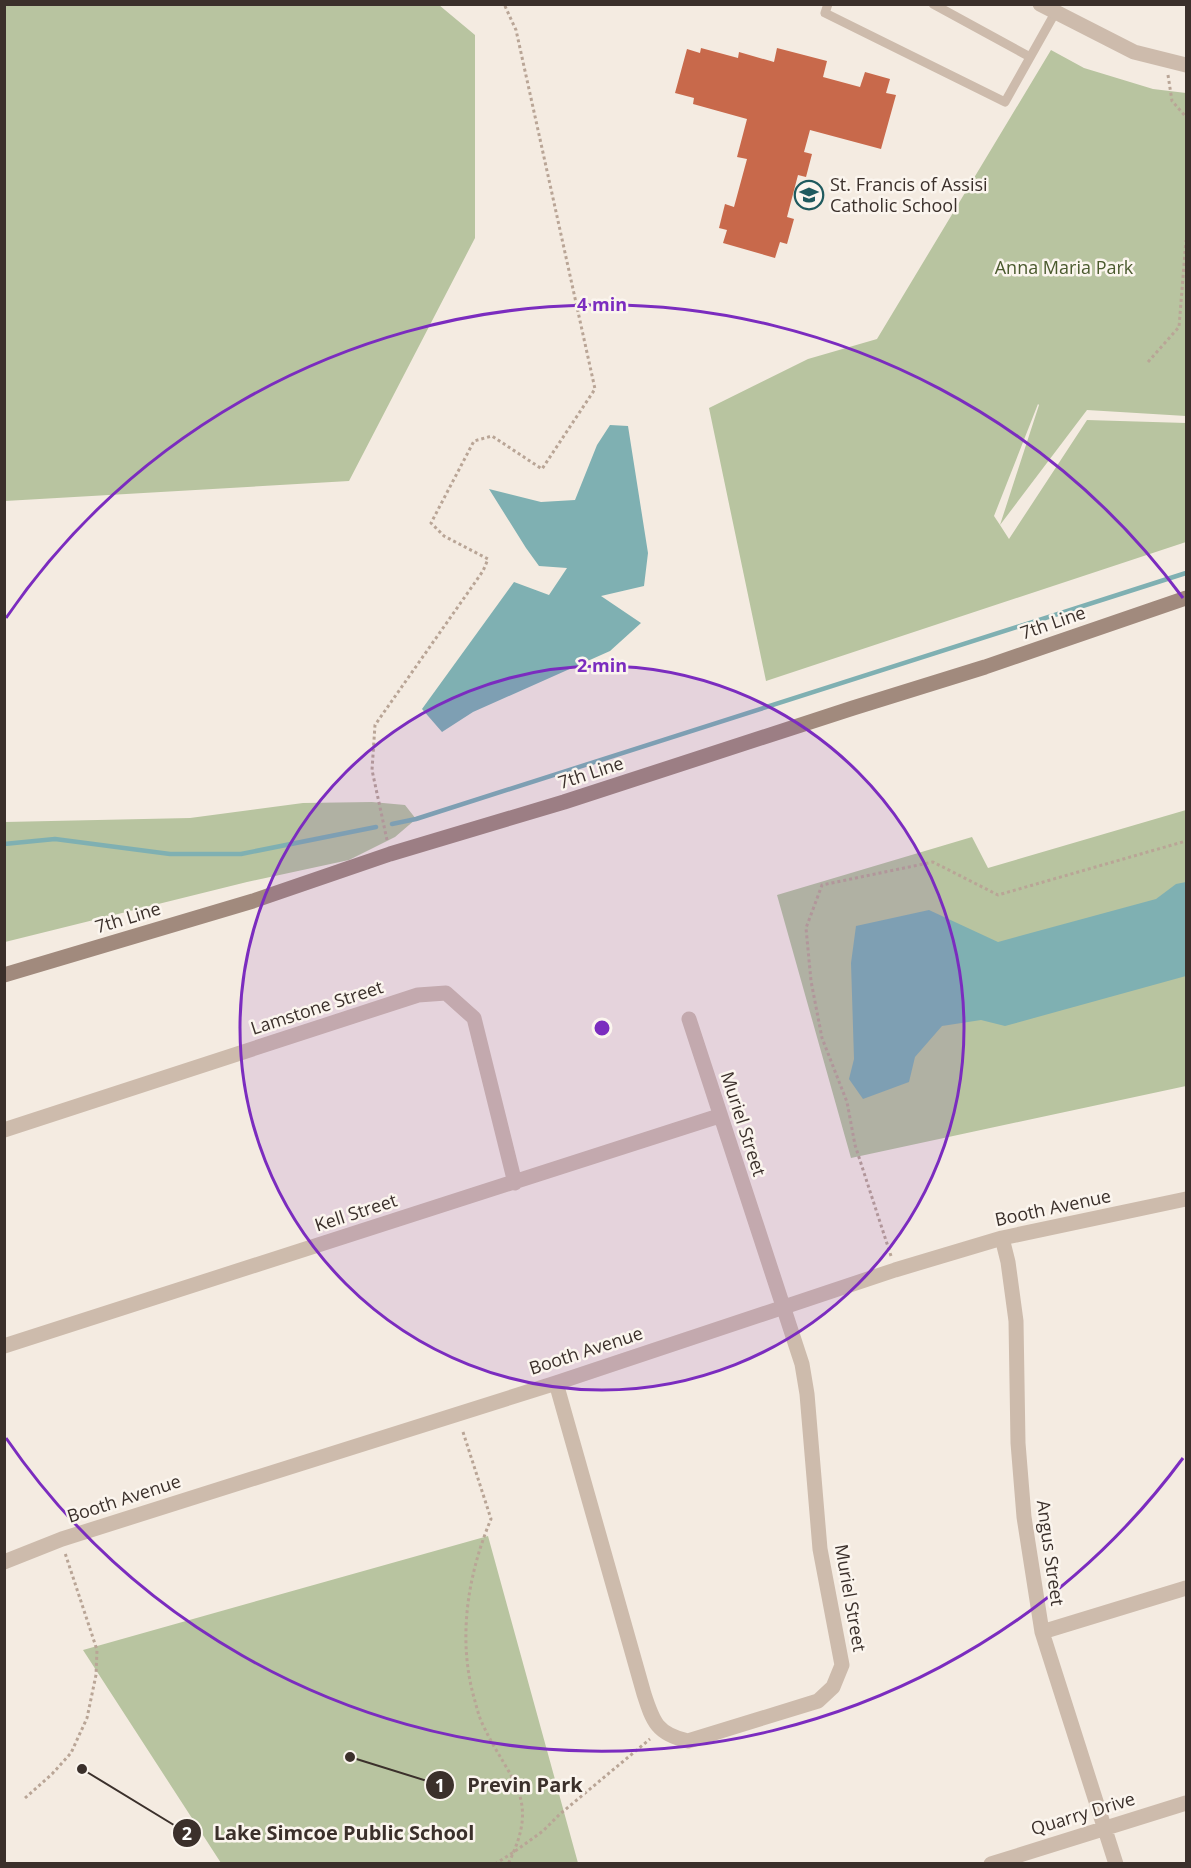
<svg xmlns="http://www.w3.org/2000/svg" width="1191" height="1868" font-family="'Open Sans',sans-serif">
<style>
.green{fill:#b8c4a0;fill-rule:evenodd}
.water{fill:#7fb0b2}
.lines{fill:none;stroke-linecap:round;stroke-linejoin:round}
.stream{stroke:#7fb0b2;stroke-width:4.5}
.building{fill:#c8694b}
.path{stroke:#b9a596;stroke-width:3;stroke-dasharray:3 3;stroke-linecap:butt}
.lane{stroke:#cdbbac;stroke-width:9}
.street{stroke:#cdbbac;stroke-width:15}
.secondary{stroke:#a18a7d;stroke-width:15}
.ring{fill:none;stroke:#7b2cbf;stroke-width:3}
.labels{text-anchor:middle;stroke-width:5;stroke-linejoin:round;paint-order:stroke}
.poi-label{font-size:18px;fill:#3b302b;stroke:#fbf5ee;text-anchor:start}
.park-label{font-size:18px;fill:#4a5a2e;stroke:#fbf5ee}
.street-label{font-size:18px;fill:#3b302b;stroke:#fbf5ee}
.centre{fill:#7b2cbf;stroke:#fbf5ee;stroke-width:3}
.ring-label{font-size:18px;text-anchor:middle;font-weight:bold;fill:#7b2cbf;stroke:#fbf5ee;stroke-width:5;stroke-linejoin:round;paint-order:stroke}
.leader{fill:none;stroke:#3b302b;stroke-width:2}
.callout-dot{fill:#3b302b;stroke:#fbf5ee;stroke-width:2}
.mark-label{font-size:18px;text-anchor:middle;font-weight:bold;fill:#fff}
.callout-label{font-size:20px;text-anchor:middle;font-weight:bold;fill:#3b302b;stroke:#fbf5ee;stroke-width:5;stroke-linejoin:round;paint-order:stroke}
</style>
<rect width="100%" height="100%" fill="#f4ebe1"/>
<path class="green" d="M5,4L439,5L475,35V238L349,481L5,501Z
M1051,50L1084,68L1153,89L1186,93V416L1087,410L1000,525L1009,539L1087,420L1186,423V542L766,681L709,408L808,359L877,339ZM1038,404L1039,405L1000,525L994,516Z
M372,802L405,805L416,819L395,837L349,860L247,882L5,942V822L190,818L303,803Z
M1186,810V1086L851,1158L777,895L972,837L988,868Z
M488,1536L578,1863H221L83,1650Z"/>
<path class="water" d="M610,425L628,426L648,553L644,586L601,596L641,623L610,651L473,712L442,732L422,709L514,582L549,595L567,568L539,566L526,548L489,489L541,502L575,500L597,445Z
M1186,882V976L1005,1026L981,1020L942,1026L915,1057L909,1082L863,1099L849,1079L854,1059L851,963L856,926L929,910L998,942L1156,899L1176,884Z"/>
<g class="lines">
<path class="stream" d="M392,824L416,819L1186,573
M4,844L55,839L170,854H241L376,827"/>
</g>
<path class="building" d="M701,48L738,58L739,52L774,62L777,48L827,61L823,77L860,87L865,72L890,79L886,93L896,95L881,149L810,130L804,152L812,154L806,177L798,175L787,217L794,219L787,244L780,242L775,258L723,243L727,230L719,228L725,204L734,207L747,159L737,157L747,119L693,104L694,98L675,93L687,49L700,53Z"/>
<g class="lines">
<path class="path" d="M1168,75L1172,101L1186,117
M1148,362L1179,327L1186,240
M387,840L372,770L375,725L483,571L488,559L444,536L431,523L474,441L492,436L542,469L595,389L516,30L504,4
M891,1256L855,1145L847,1102L822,1038L811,981L806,928L822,885L933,862L998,895L1186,841
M463,1432L491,1519C468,1574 458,1636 473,1694C476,1704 478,1715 483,1725C509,1781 542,1797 508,1864
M25,1798L52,1774L71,1753L87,1718L96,1675L97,1650L65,1553
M495,1864L514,1852L543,1831L560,1814L650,1739"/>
<path class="lane" d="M828,4L825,13L1005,102L1055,13
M933,4L1030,57"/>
<path class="street" d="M1040,4L1134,52L1186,65
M4,1130L418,995L446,993L474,1018L515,1183
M1002,1238L1008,1262L1016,1321L1018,1443L1024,1517L1042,1632L1116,1864
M4,1346L719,1116
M556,1383L644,1694C653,1722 657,1734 688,1741L818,1701L833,1687L842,1665L820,1549L807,1394L802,1364L689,1019
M4,1562L62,1539L556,1383L895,1270L1002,1238L1186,1199
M1042,1632L1186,1588
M991,1864L1186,1803"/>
<path class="secondary" d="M4,975L253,901L390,854L564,802L853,708L985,667L1186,598"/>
</g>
<circle cx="602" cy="1028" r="362" fill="#7b2cbf" fill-opacity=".12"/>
<g class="ring">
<circle cx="602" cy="1028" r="362"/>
<path d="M1183 1458A723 723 0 0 1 6 1438M6 618A723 723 0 0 1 1183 598"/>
</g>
<defs>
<g id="school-ring" transform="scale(1.5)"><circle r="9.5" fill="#fbf5ee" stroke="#1f5a5e" stroke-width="1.5"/><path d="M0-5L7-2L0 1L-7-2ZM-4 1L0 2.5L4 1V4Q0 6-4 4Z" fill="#1f5a5e"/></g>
</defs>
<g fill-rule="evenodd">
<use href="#school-ring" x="809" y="195"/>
</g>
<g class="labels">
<g class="poi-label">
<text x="830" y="191">St. Francis of Assisi<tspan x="830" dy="21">Catholic School</tspan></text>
</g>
<g class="park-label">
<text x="1064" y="274">Anna Maria Park</text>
</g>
<g class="street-label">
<text transform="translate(1053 623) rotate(-19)" y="6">7th Line</text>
<text transform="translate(591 773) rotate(-18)" y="6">7th Line</text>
<text transform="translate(128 918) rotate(-17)" y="6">7th Line</text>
<text transform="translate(317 1008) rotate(-18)" y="6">Lamstone Street</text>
<text transform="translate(743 1124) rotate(72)" y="6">Muriel Street</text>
<text transform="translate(1053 1208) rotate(-12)" y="6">Booth Avenue</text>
<text transform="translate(356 1213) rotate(-18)" y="6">Kell Street</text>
<text transform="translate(586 1351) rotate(-18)" y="6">Booth Avenue</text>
<text transform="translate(124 1499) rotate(-18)" y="6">Booth Avenue</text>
<text transform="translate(1050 1553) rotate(82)" y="6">Angus Street</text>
<text transform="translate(850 1598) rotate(80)" y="6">Muriel Street</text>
<text transform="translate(1083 1814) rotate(-17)" y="6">Quarry Drive</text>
</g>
</g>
<circle cx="602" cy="1028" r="9" class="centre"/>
<g class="ring-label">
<text x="602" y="311">4 min</text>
<text x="602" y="672">2 min</text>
</g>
<path class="leader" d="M350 1757L440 1785M82 1769L187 1833"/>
<g class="callout-dot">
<circle cx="350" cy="1757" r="6"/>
<circle cx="82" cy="1769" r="6"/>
<circle cx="440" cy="1785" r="15"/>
<circle cx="187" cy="1833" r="15"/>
</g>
<g class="mark-label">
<text x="440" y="1792">1</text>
<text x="187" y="1840">2</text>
</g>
<g class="callout-label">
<text x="525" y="1792">Previn Park</text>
<text x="344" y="1840">Lake Simcoe Public School</text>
</g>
<rect width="1191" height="1868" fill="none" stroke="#3b302b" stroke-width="12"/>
</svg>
